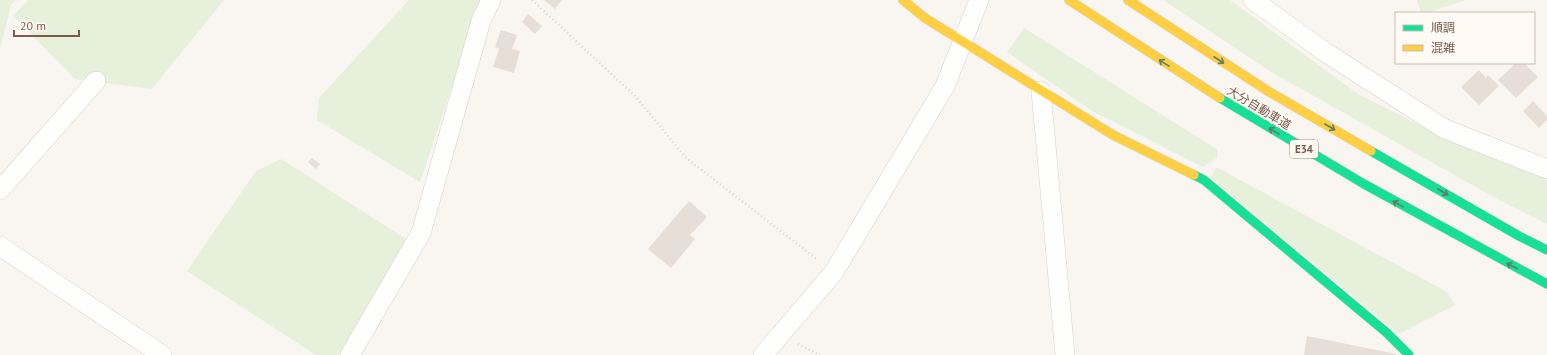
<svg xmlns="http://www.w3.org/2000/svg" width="1547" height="355" font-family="'PT Sans','Noto Sans JP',sans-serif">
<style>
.green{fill:#e7f0db}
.building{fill:#e6ded7}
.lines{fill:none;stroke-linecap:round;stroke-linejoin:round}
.street-casing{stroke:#d7d1cb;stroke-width:20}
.fast-casing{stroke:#d9d2cb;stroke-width:10}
.slow-casing{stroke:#d9d2cb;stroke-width:10}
.path{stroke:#dcd5d0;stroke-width:2.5;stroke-dasharray:1 3;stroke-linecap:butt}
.street{stroke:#fefefd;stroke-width:19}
.fast{stroke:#16e098;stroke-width:9}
.slow{stroke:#ffcf43;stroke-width:9}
.oneway{stroke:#617d60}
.labels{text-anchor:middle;stroke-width:4;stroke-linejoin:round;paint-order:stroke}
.shield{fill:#fffaf3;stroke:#a28b7f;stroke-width:1}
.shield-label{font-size:11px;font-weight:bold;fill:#7a5c4d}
.street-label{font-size:12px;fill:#7a5c4d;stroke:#fffaf3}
</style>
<rect width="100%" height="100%" fill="#f9f5f0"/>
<path class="green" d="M0,0H16L11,5L0,50Z
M28,0H224L152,89L75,79L13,16Z
M409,0H481L420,182L317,120L319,98Z
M1163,0H1230L1358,94L1451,141L1547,174V224L1497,199L1268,70Z
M1417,0H1466L1426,13H1421Z
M1024,28L1218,150L1217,158L1203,167L1092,111L1007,52Z
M281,159L406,239L339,355H316L187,271L256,171Z
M1216,167L1447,292L1455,305L1399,334L1211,178Z"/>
<path class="building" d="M544,0H562L555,9Z
M528,14L542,26L535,34L522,22Z
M501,30L517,35L512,49L520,51L514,73L493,67L499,49L495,47Z
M1516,63H1524L1538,77L1516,98L1498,80Z
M1479,70L1486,78L1488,75L1499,86L1479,105L1461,87Z
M1533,101L1547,116V120L1539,128L1523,111Z
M312,158L320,164L316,169L308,162Z
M689,201L707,217L690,235L695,239L671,268L648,249Z
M1307,336L1396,354V355H1304Z"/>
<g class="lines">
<g class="street-casing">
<path id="street" d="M1253,0L1325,52L1445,129L1547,169
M1041,91L1065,355
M0,190L96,81
M0,246L162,355
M350,355L421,233L481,21L491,0
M763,355L834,272L945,86L979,0"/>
</g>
<g class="fast-casing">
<path id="fast" d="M1220,98L1364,184L1547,284
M1371,151L1519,236L1547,250
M1194,175L1204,180L1387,333L1409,355"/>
</g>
<g class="slow-casing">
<path id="slow" d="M903,0L925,18L1113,135L1194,175
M1069,0L1220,98
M1128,0L1268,91L1371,151"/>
</g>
<path class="path" d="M532,0L635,96L686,158L818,260
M798,344L820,355"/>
<use href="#street" class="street"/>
<use href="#fast" class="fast"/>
<use href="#slow" class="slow"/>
</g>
<defs><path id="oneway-shaft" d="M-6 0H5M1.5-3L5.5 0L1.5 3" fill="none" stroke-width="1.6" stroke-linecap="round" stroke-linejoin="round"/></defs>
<g class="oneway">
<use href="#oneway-shaft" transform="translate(1219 60) rotate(33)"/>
<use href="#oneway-shaft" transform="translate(1164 63) rotate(-148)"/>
<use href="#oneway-shaft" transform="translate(1330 127) rotate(30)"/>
<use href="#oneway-shaft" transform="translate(1274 131) rotate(-149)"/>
<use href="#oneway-shaft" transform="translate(1443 192) rotate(30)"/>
<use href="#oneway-shaft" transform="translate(1398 204) rotate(-151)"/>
<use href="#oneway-shaft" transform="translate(1512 266) rotate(-153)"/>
</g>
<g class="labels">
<rect class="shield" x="1290" y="140" width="28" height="18" rx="3"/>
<g class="shield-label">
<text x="1304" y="153">E34</text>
</g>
<g class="street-label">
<text transform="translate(1259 108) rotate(31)" y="4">大分自動車道</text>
</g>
</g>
<rect x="1395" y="12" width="140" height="52" fill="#fffaf3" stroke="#cabbb1"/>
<rect x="1403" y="25" width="20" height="6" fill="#16e098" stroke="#cabbb1"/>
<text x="1431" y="32" font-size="12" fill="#7a5c4d">順調</text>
<rect x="1403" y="45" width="20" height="6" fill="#ffcf43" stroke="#cabbb1"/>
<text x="1431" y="52" font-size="12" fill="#7a5c4d">混雑</text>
<path d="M14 30v6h65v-6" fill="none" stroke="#7a5c4d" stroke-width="2"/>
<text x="20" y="30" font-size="12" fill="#7a5c4d" stroke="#fffaf3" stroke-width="3" paint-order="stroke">20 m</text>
</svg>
